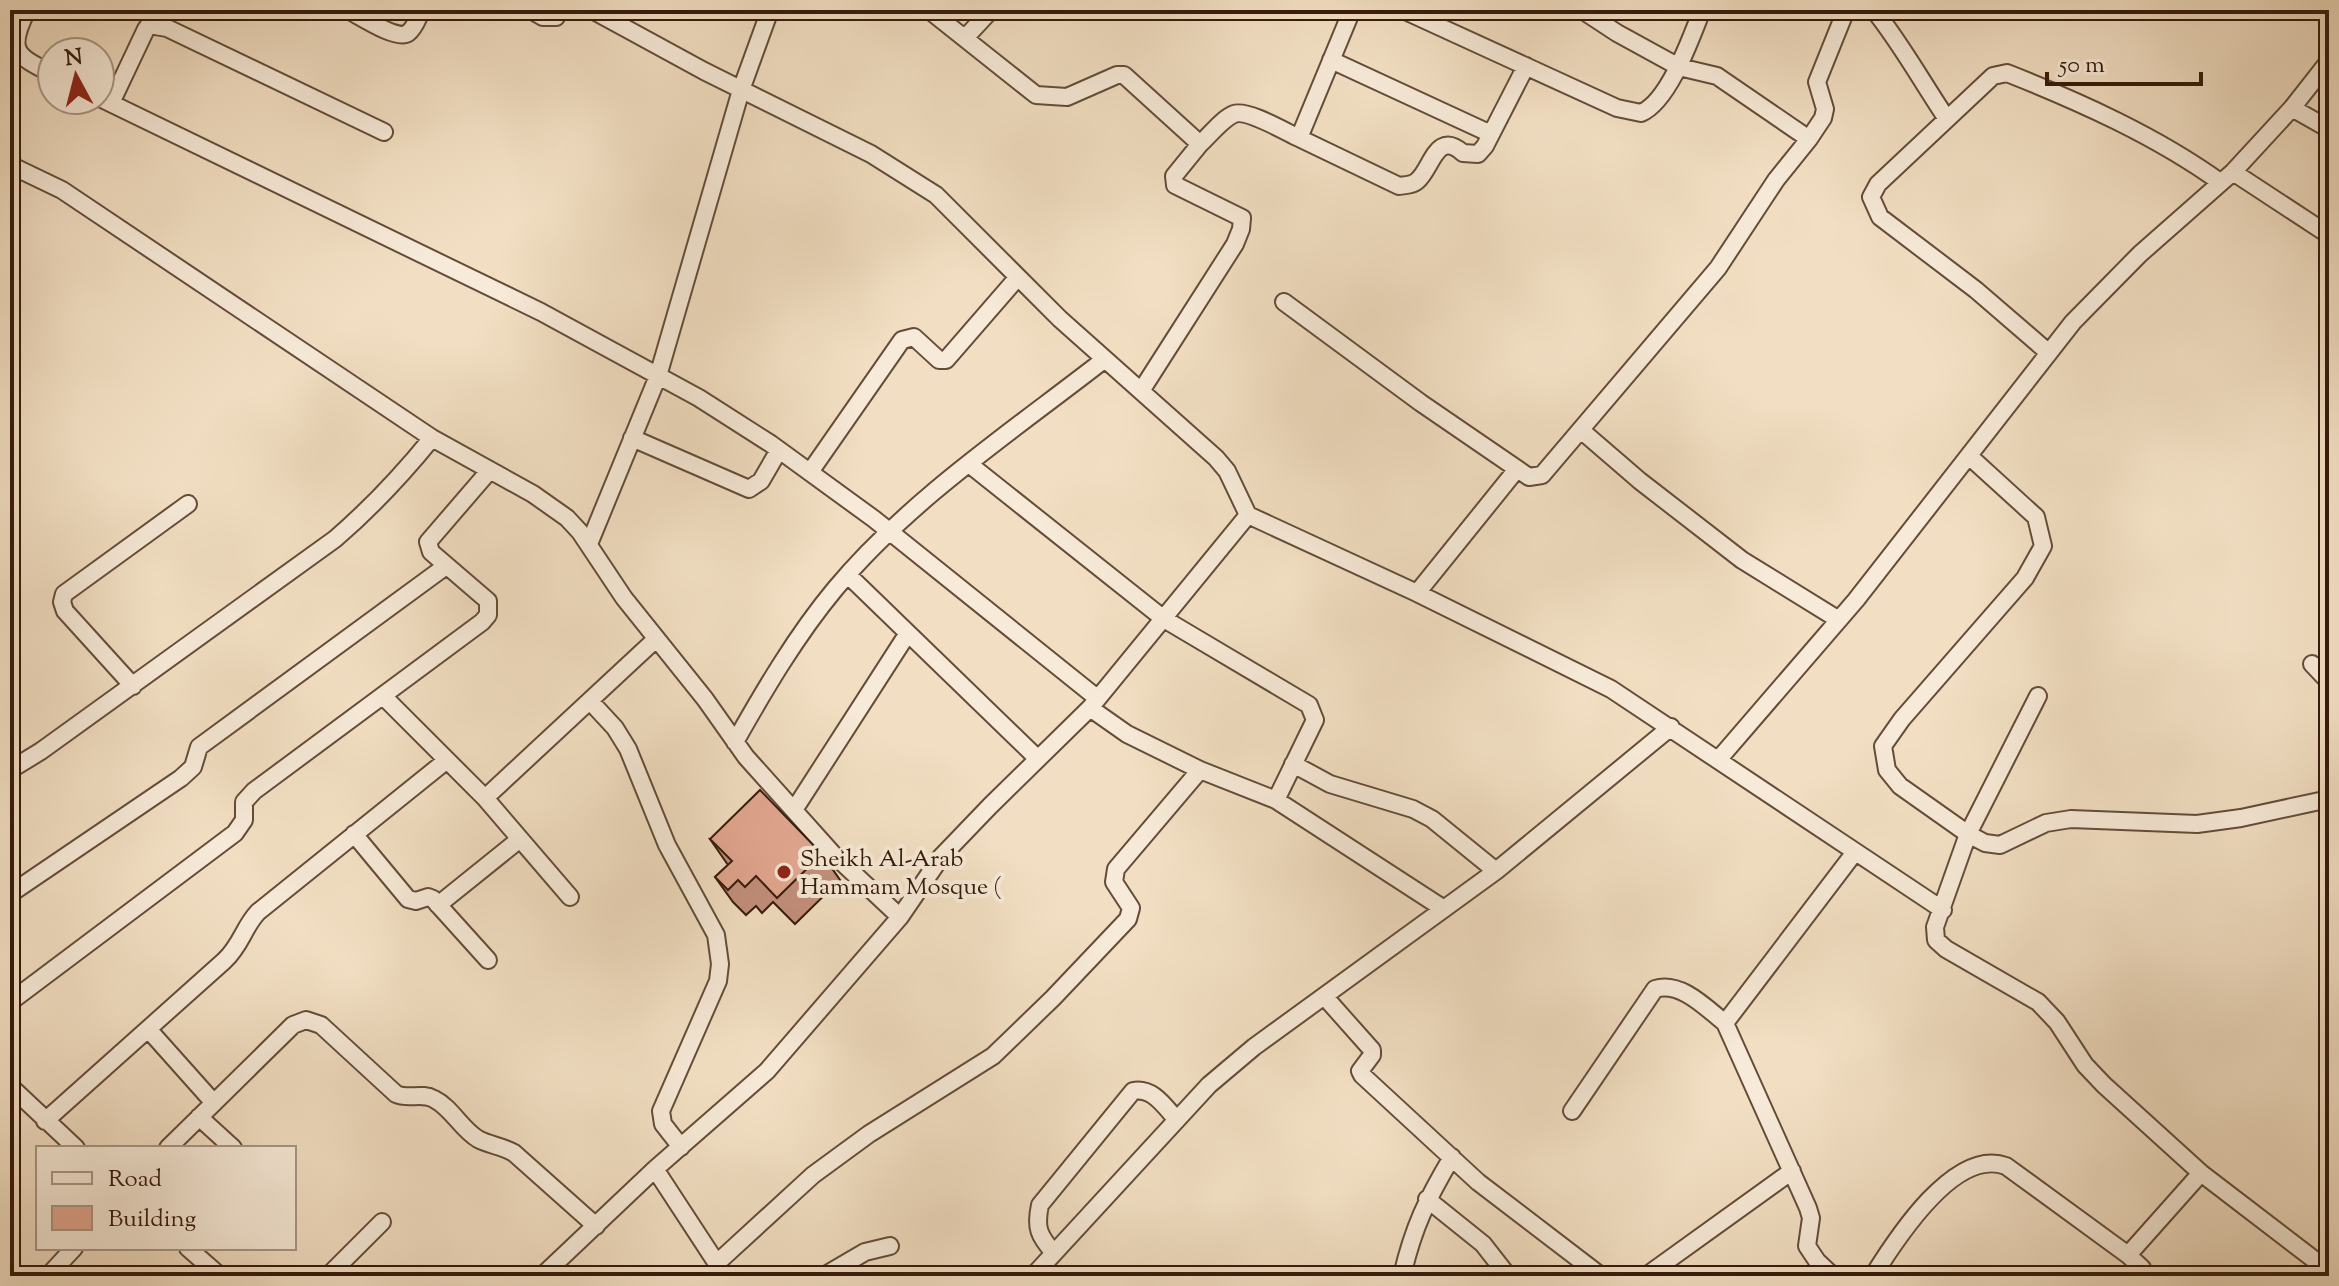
<svg xmlns="http://www.w3.org/2000/svg" width="2339" height="1286" font-family="'Sorts Mill Goudy',serif">
<style>
.lines{fill:none;stroke-linecap:round;stroke-linejoin:round}
.minor-casing{stroke:#644c39;stroke-width:20}
.minor{stroke:#f7ead8;stroke-width:16}
.wall{fill:#c3907d;stroke:#351b0b;stroke-width:2}
.building{fill:#e3a791;stroke:#351b0b;stroke-width:2}
.poi-dot{fill:#8f2418;stroke:#f7ead8;stroke-width:3}
.labels{text-anchor:middle;stroke-width:8;stroke-linejoin:round;paint-order:stroke}
.poi-label{font-size:24px;fill:#351b0b;stroke:#f7ead8;text-anchor:start}
</style>
<rect width="100%" height="100%" fill="#f2dfc3"/>
<filter id="stains"><feTurbulence type="fractalNoise" baseFrequency=".0025" numOctaves="4"/><feColorMatrix values="0 0 0 0 .2 0 0 0 0 .09 0 0 0 0 .02 0 0 0 .5 -.17"/></filter>
<radialGradient id="worn" r=".72"><stop offset=".6" stop-color="#630" stop-opacity="0"/><stop offset="1" stop-color="#630" stop-opacity=".3"/></radialGradient>
<g class="lines">
<g class="minor-casing">
<path id="minor" d="M27,10C7,51 15,55 52,74
M348,10C360,16 397,41 408,33C415,28 418,17 422,10
M531,10L543,17H556L560,10
M592,10L704,71L871,154L936,195L1060,319L1216,458L1227,471L1248,515
M929,10L1036,95L1067,97L1117,75H1124L1200,144L1174,176L1175,185L1242,218L1241,229L1235,244L1141,391
M1403,10L1617,108L1641,113C1669,101 1691,38 1702,10
M1582,10L1617,33L1679,67L1717,76L1809,139
M1874,10C1902,45 1922,82 1947,119
M965,38L991,10
M1331,60L1491,134
M100,98L541,312L699,398L771,444L874,519L1097,698
M111,103L146,29L149,25L167,28L384,132
M2292,108L2329,129
M1299,138L1399,186C1405,185 1413,185 1417,181C1432,169 1436,129 1463,153L1478,154L1485,146L1526,66
M1200,144C1210,135 1222,119 1234,114C1247,109 1286,132 1299,138L1352,10
M10,165L62,190L432,438L533,494L567,518L580,532L624,598L705,699L746,757L833,854L900,917
M2233,172L2329,235
M1284,302L1421,403L1529,477L1542,475L1718,268L1776,180L1809,139L1823,118L1825,109L1817,82L1846,10
M2049,353L1976,290L1880,217L1871,197L1878,184L1993,76L2007,73C2080,102 2156,136 2220,182
M1582,431L1640,481L1742,560L1839,620
M632,438L749,489L761,481L779,450
M1969,456L2036,517L2043,546L2025,578L1902,719L1883,746L1887,770L1900,786L1968,834L1985,843L2000,845L2046,823L2071,819L2197,824L2241,818L2329,799
M969,464L1164,619L1309,705L1315,720L1276,800
M810,472L902,340L914,337L939,360H946L1018,277
M589,544L658,376L741,90L770,10
M848,575L1038,759
M1417,593L1611,689L1943,910
M2312,664L2329,682
M133,686L65,611L62,602L64,594L188,504
M383,696L485,798L570,897
M2038,696L1968,834L1935,927L1936,940L1946,949L2038,1002L2057,1022L2085,1065L2104,1085L2201,1173
M590,701L615,728L628,749L667,845L716,935L720,964L718,981L661,1111L663,1124L681,1147
M1090,708L1127,734L1200,770L1276,800L1444,909
M735,742C765,689 796,636 835,589C909,500 1014,430 1105,359
M1718,760L1856,600L2073,322L2140,254L2233,172L2292,108L2329,61
M1293,764L1330,784L1413,809L1432,819L1496,871
M10,770L41,751L335,539C371,508 402,475 432,438
M485,798L656,639
M794,810L908,633
M354,834L408,899L416,901L428,897L433,899L488,960
M10,894L181,778L193,767L199,747L446,566
M438,905L520,839
M1324,996L1372,1050V1055L1360,1071L1362,1075L1478,1182L1601,1276
M10,1002L235,833L244,820V802L254,791L482,622L488,615V601L431,552L428,542L490,470
M148,1029L214,1103
M10,1086L76,1148
M1572,1111L1655,989C1681,981 1706,1008 1725,1023
M199,1117L233,1148
M45,1121L224,961C242,944 243,928 258,912L447,760
M168,1148L293,1025L306,1020L321,1025L396,1094C409,1100 421,1092 434,1099C452,1108 461,1129 478,1139C489,1145 502,1146 514,1153L596,1226
M655,1169L725,1276
M1427,1199L1483,1244L1508,1276
M188,1248L220,1276
M1054,1253C1039,1236 1035,1228 1040,1205L1133,1091C1153,1087 1165,1107 1177,1120
M2128,1255L2142,1268L2141,1276
M717,1263L813,1175L869,1134L993,1056L1053,998L1128,919L1131,908L1114,882L1116,869L1200,770
M48,1276L74,1248
M328,1276L382,1222
M542,1276L655,1169L767,1071L900,917L941,857L990,806L1090,708L1248,515L1417,593L1517,469
M824,1276L865,1252L890,1246
M1033,1276L1209,1085L1254,1047L1496,871L1671,727
M1402,1276C1413,1228 1427,1199 1452,1157
M1646,1276L1792,1171
M1833,1276L1817,1261L1807,1246L1811,1218L1808,1208L1725,1023L1855,852
M1873,1276C1896,1239 1955,1147 2006,1166L2128,1255L2201,1173L2329,1271"/>
</g>
<use href="#minor" class="minor"/>
</g>
<path class="wall" d="M710,839L822,854L840,880L795,924L773,902L762,913L756,906L746,915L733,902L715,877L728,865Z"/>
<path class="building" d="M760,790L822,854L777,898L756,876L745,887L738,880L728,890L715,877L732,861L710,839Z"/>
<circle class="poi-dot" cx="784" cy="872" r="8"/>
<g class="labels">
<g class="poi-label">
<text x="800" y="866">Sheikh Al-Arab<tspan x="800" dy="28">Hammam Mosque (</tspan></text>
</g>
</g>
<rect width="2339" height="1286" fill="none" stroke="#f2dfc3" stroke-width="40"/>
<rect x="12" y="12" width="2315" height="1262" fill="none" stroke="#351b0b" stroke-width="4"/>
<rect x="20" y="20" width="2299" height="1246" fill="none" stroke="#351b0b" stroke-width="2"/>
<rect x="36" y="1146" width="260" height="104" fill="#f7ead8" stroke="#a99786" stroke-width="2"/>
<rect x="52" y="1172" width="40" height="12" fill="#f7ead8" stroke="#a99786" stroke-width="2"/>
<text x="108" y="1186" font-size="24" fill="#351b0b">Road</text>
<rect x="52" y="1206" width="40" height="24" fill="#e3a791" stroke="#a99786" stroke-width="2"/>
<text x="108" y="1226" font-size="24" fill="#351b0b">Building</text>
<g transform="translate(76 76) rotate(353)"><circle r="38" fill="#f7ead8" stroke="#a99786" stroke-width="2"/>
<path d="M0-6L14 30L0 20L-14 30Z" fill="#8f2418"/>
<text y="-12" font-size="22" font-weight="bold" text-anchor="middle" fill="#351b0b">N</text>
</g>
<path d="M2047 72v12h154v-12" fill="none" stroke="#351b0b" stroke-width="4"/>
<text x="2059" y="72" font-size="24" fill="#351b0b" stroke="#f7ead8" stroke-width="6" paint-order="stroke">50 m</text>
<rect width="100%" height="100%" filter="url(#stains)"/>
<rect width="100%" height="100%" fill="url(#worn)"/>
</svg>
